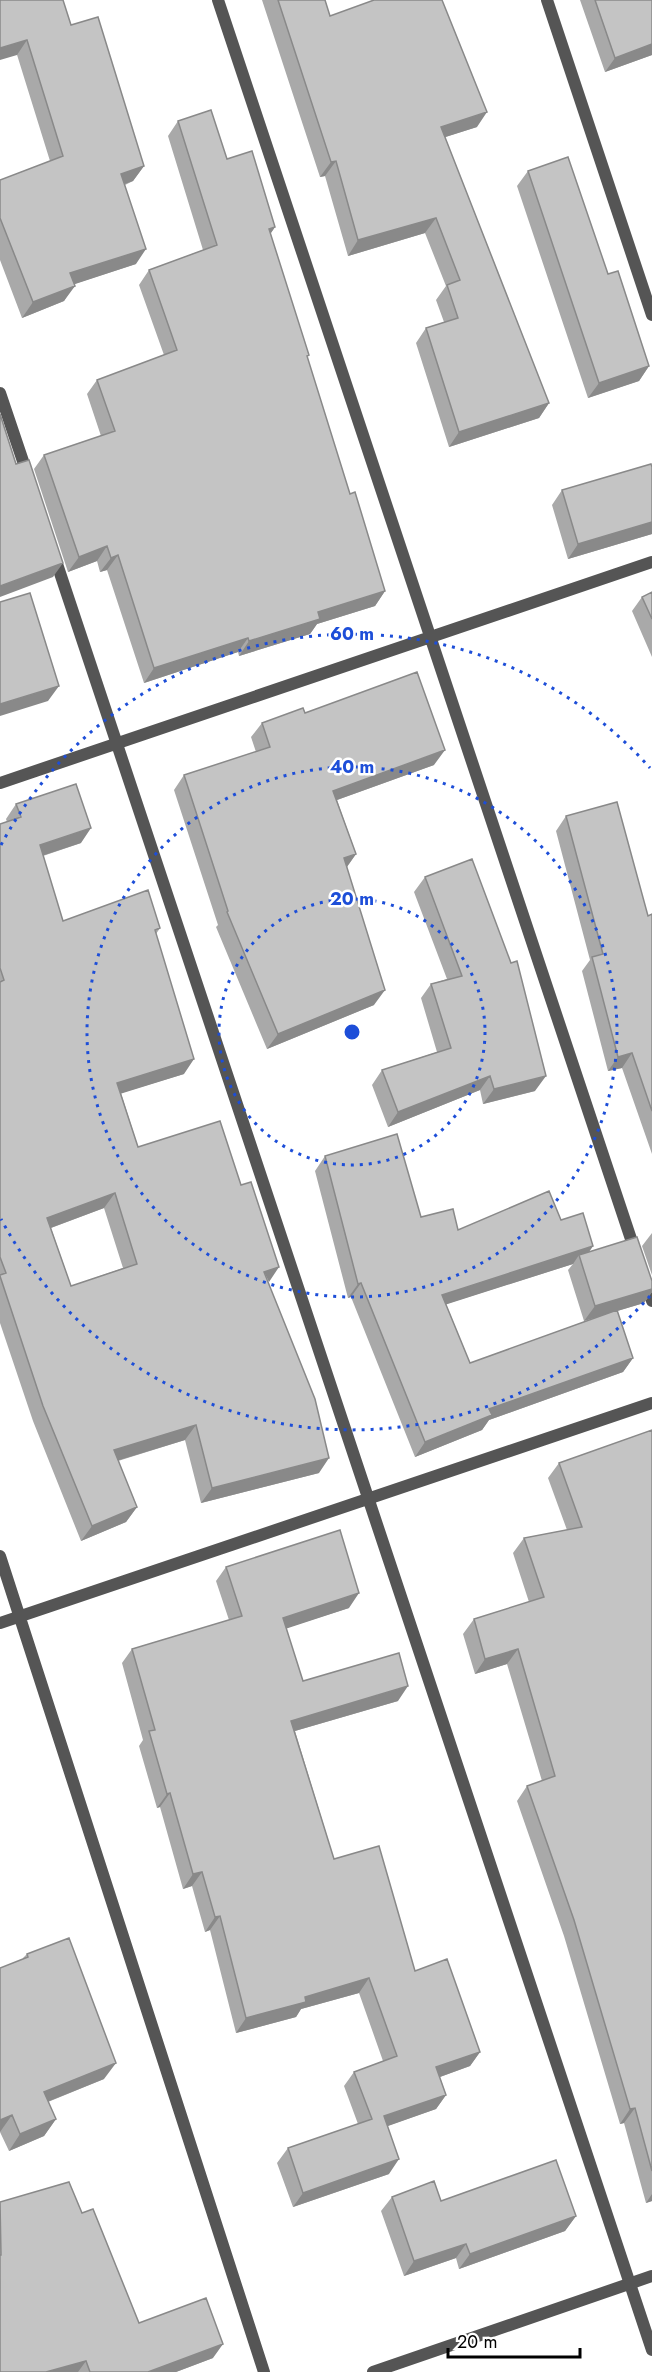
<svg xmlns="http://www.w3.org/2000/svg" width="652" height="2372" font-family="Jost,sans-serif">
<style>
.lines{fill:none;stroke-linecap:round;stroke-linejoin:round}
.minor{stroke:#555;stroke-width:12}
.tertiary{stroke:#555;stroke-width:12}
.wall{fill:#a9a9a9;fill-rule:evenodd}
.shaded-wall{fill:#898989}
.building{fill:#c4c4c4;stroke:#898989;stroke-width:1.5;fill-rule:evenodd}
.ring{fill:none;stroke:#1d4ed8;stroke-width:3;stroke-dasharray:3 6}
.centre{fill:#1d4ed8;stroke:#fff;stroke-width:3}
.ring-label{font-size:18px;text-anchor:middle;font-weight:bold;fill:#1d4ed8;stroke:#fff;stroke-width:5;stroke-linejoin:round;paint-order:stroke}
</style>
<rect width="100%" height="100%" fill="#fff"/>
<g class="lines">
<path class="minor" d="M218,0L636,1254
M547,0L652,315
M0,393L28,476
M54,555L652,2350
M0,783L652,562
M645,1279L652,1301
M0,1556L264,2372
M0,1623L652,1403"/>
<path class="tertiary" d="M373,2372L652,2276"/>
</g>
<path class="wall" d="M0,0L71,25L144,166L133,181L125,185L136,264L74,284L64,301L22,318L0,260V180L50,161Z
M262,0H325L330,16L477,127L445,137L549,403L539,418L449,447L416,343L426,328L444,322L436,300L446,286L425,233L348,256L325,176L320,177Z
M580,0H652V55L605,72Z
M178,121L227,159L275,227L270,234L309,355L307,357L350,494L385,591L375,606L317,624L310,634L239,656L238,652L144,683L107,570L100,572L97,561L68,572L34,469L44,455L101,436L87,394L97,380L164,355L139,285L149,270L203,250L168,136Z
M528,171L608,274L649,366L639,381L588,398L517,186Z
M652,467V534L568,559L552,505L562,490Z
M652,592V657L632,611L642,597Z
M305,713L434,765L337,800L356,854L347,867L374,1005L267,1049L216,927L218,925L174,790L184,775L256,752L251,737L262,723Z
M16,804L81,843L43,856L63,921L160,928L156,934L184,1074L121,1093L138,1147L268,1282L319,1473L201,1503L185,1440L118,1461L137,1507L126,1522L81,1541L33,1421L0,1323V824L7,822L6,819ZM104,1208L123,1268L71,1286L51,1228Z
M566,816L648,916L652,914V1154L622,1068L608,1071L582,971L590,960L556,831Z
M425,877L535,1091L483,1104L480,1090L388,1127L372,1085L382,1070L437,1052L421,998L431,984L447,979L414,892Z
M325,1156L421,1217L458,1230L561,1220L593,1246L589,1252L652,1281V1292L644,1303L617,1311L633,1358L623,1372L489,1420L482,1430L415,1457L351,1297L348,1298L315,1171ZM573,1264L568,1270L584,1321L603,1315L470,1363L446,1304Z
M652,1233V1275L642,1246Z
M652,1430V2201L646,2203L624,2123L620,2124L564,1936L517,1801L527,1786L542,1781L507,1664L475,1674L463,1634L474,1619L529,1602L513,1553L524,1538L567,1530L548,1478L559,1463Z
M226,1567L349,1608L286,1628L303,1681L398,1701L295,1731L334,1859L415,1971L480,2052L470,2066L440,2077L446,2095L436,2109L387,2126L389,2174L293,2207L277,2163L288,2148L358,2124L344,2086L354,2072L383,2061L359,1993L301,2009L296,2017L236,2033L210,1930L205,1932L192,1886L183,1889L160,1807L157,1808L139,1746L143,1740L122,1663L132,1649L229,1620L216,1581Z
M27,1954L104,2079L48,2102L56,2119L44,2136L9,2151L0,2132L23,1958Z
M392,2197L441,2201L576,2216L565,2231L459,2269L456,2258L404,2276L381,2211Z
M0,2202L82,2213L139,2323L213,2358L176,2372H0Z"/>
<path class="shaded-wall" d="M27,40L17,55L0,60V48Z
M652,44V55L605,72L615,58Z
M487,112L477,127L430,142L441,127Z
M336,161L325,176L320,177L331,162Z
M144,166L133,181L111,189L121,174Z
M436,218L425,233L348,256L358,240Z
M275,227L265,242L269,229Z
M146,249L136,264L60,289L70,273Z
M75,286L64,301L22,318L33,302Z
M649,366L639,381L588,398L599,383Z
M549,403L539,418L449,447L459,432Z
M652,522V534L568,559L578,544Z
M107,546L97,561L68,572L79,557Z
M118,555L107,570L100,572L111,558Z
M63,563L53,577L0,597V586Z
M385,591L375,606L317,624L310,634L239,656L249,641L318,612Z
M248,638L238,652L144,683L154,668Z
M59,686L48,701L0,716V704Z
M445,750L434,765L323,805L333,791Z
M91,828L81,843L29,860L40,845Z
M356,854L346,868L344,858Z
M385,990L374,1005L267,1049L278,1034Z
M632,1053L622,1068L608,1071L618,1057Z
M194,1059L184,1074L107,1098L117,1083Z
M490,1076L480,1090L388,1127L398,1112Z
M546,1076L535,1091L483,1104L494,1089Z
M115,1193L104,1208L37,1233L47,1218Z
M593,1246L583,1260L579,1255L573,1264L432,1309L442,1295Z
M279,1267L269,1282L264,1272Z
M361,1283L351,1297L348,1298L358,1284Z
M652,1289V1292L644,1303L584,1321L595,1306Z
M633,1358L623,1372L489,1420L482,1430L415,1457L425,1442L489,1409Z
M196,1425L185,1440L103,1465L114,1450Z
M329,1458L319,1473L201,1503L212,1488Z
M137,1507L126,1522L81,1541L92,1526Z
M359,1593L349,1608L273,1633L283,1618Z
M518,1649L507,1664L475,1674L485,1659Z
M408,1686L398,1701L281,1735L291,1721Z
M170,1793L160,1807L157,1808L167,1794Z
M202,1872L192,1886L183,1889L193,1874Z
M220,1916L210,1930L205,1932L215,1917Z
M369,1978L359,1993L301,2009L296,2017L236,2033L246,2018L305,1997Z
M480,2052L470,2066L426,2082L436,2067Z
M116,2063L104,2079L32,2108L44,2092Z
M446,2095L436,2109L374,2131L384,2116Z
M635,2108L624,2123L620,2124L630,2109Z
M12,2115L0,2132V2120Z
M56,2119L44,2136L9,2151L20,2134Z
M399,2159L389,2174L293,2207L303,2193Z
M652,2194V2201L646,2203Z
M576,2216L565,2231L459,2269L470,2254Z
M466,2244L456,2258L404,2276L414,2261Z
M223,2344L213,2358L176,2372H148Z
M86,2361L78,2372H46Z"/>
<path class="building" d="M0,0H63L71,25L98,17L144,166L121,174L146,249L70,273L75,286L33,302L0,218V180L63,156L27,40L0,48Z
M278,0H325L330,16L374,0H442L487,112L441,127L549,403L459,432L426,328L458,318L447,285L460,280L436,218L358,240L336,161L331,162Z
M595,0H652V44L615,58Z
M211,110L227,159L252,151L275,227L269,229L309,355L307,356L350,494L355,492L385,591L318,612L320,619L249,641L248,638L154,668L118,555L111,558L107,546L79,557L44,455L115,431L97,380L177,350L149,270L217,245L178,121Z
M568,157L608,274L618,271L649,366L599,383L528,171Z
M0,414L16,464L29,460L63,563L0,586Z
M651,464L652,467V522L578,544L562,490Z
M652,592V619L642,597Z
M30,593L59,686L0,704V602Z
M417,672L445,750L333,791L356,854L344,858L385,990L278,1034L227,912L228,911L184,775L270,747L262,723L303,708L305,713Z
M76,784L91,828L40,845L63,921L148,890L160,928L155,930L194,1059L117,1083L138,1147L220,1121L241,1185L251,1182L279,1267L264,1272L315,1399L329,1458L212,1488L196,1425L114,1450L137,1507L92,1526L43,1406L0,1276V1275L6,1273L0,1257V982L4,980L0,968V824L21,817L16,804ZM115,1193L137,1264L71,1286L47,1218Z
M617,802L648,916L652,914V1111L632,1053L618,1057L592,957L603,954L566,816Z
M472,859L511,963L517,961L546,1076L494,1089L490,1076L398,1112L382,1070L451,1048L431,984L462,976L425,877Z
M397,1134L421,1217L453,1209L458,1230L549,1191L561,1220L583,1213L593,1246L442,1295L470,1363L617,1310L633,1358L489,1409L492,1415L425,1442L361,1283L358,1284L325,1156Z
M637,1237L652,1281V1289L595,1306L579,1255Z
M652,1430V2171L635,2108L630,2109L574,1920L527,1786L555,1776L518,1649L485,1659L474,1619L544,1597L524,1538L582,1527L559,1463Z
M340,1530L359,1593L283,1618L303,1681L399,1653L408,1686L291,1721L334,1859L379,1846L415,1971L447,1959L480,2052L436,2067L446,2095L384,2116L399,2159L303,2193L288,2148L372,2119L354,2072L397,2056L369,1978L305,1997L306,2002L246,2018L220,1916L215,1917L202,1872L193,1874L170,1793L167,1794L149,1731L155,1730L132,1649L242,1616L226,1567Z
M69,1938L116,2063L44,2092L56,2119L20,2134L12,2115L0,2120V1968L28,1957L27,1954Z
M556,2160L576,2216L470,2254L466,2244L414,2261L392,2197L434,2181L441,2201Z
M69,2182L82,2213L93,2209L139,2323L206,2298L223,2344L148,2372H90L86,2361L46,2372H0V2255H1L0,2202Z"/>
<g class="ring">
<circle cx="352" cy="1032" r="133"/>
<circle cx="352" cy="1032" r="265"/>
<path d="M650 1296A398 398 0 0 1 1 1219M1 845A398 398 0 0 1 650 768"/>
</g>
<circle cx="352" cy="1032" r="9" class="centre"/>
<g class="ring-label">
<text x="352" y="640">60 m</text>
<text x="352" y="773">40 m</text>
<text x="352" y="905">20 m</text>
</g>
<path d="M448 2348v9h132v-9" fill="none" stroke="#000000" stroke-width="3"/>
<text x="457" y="2348" font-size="18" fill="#000000" stroke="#ffffff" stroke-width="4.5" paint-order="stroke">20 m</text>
</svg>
